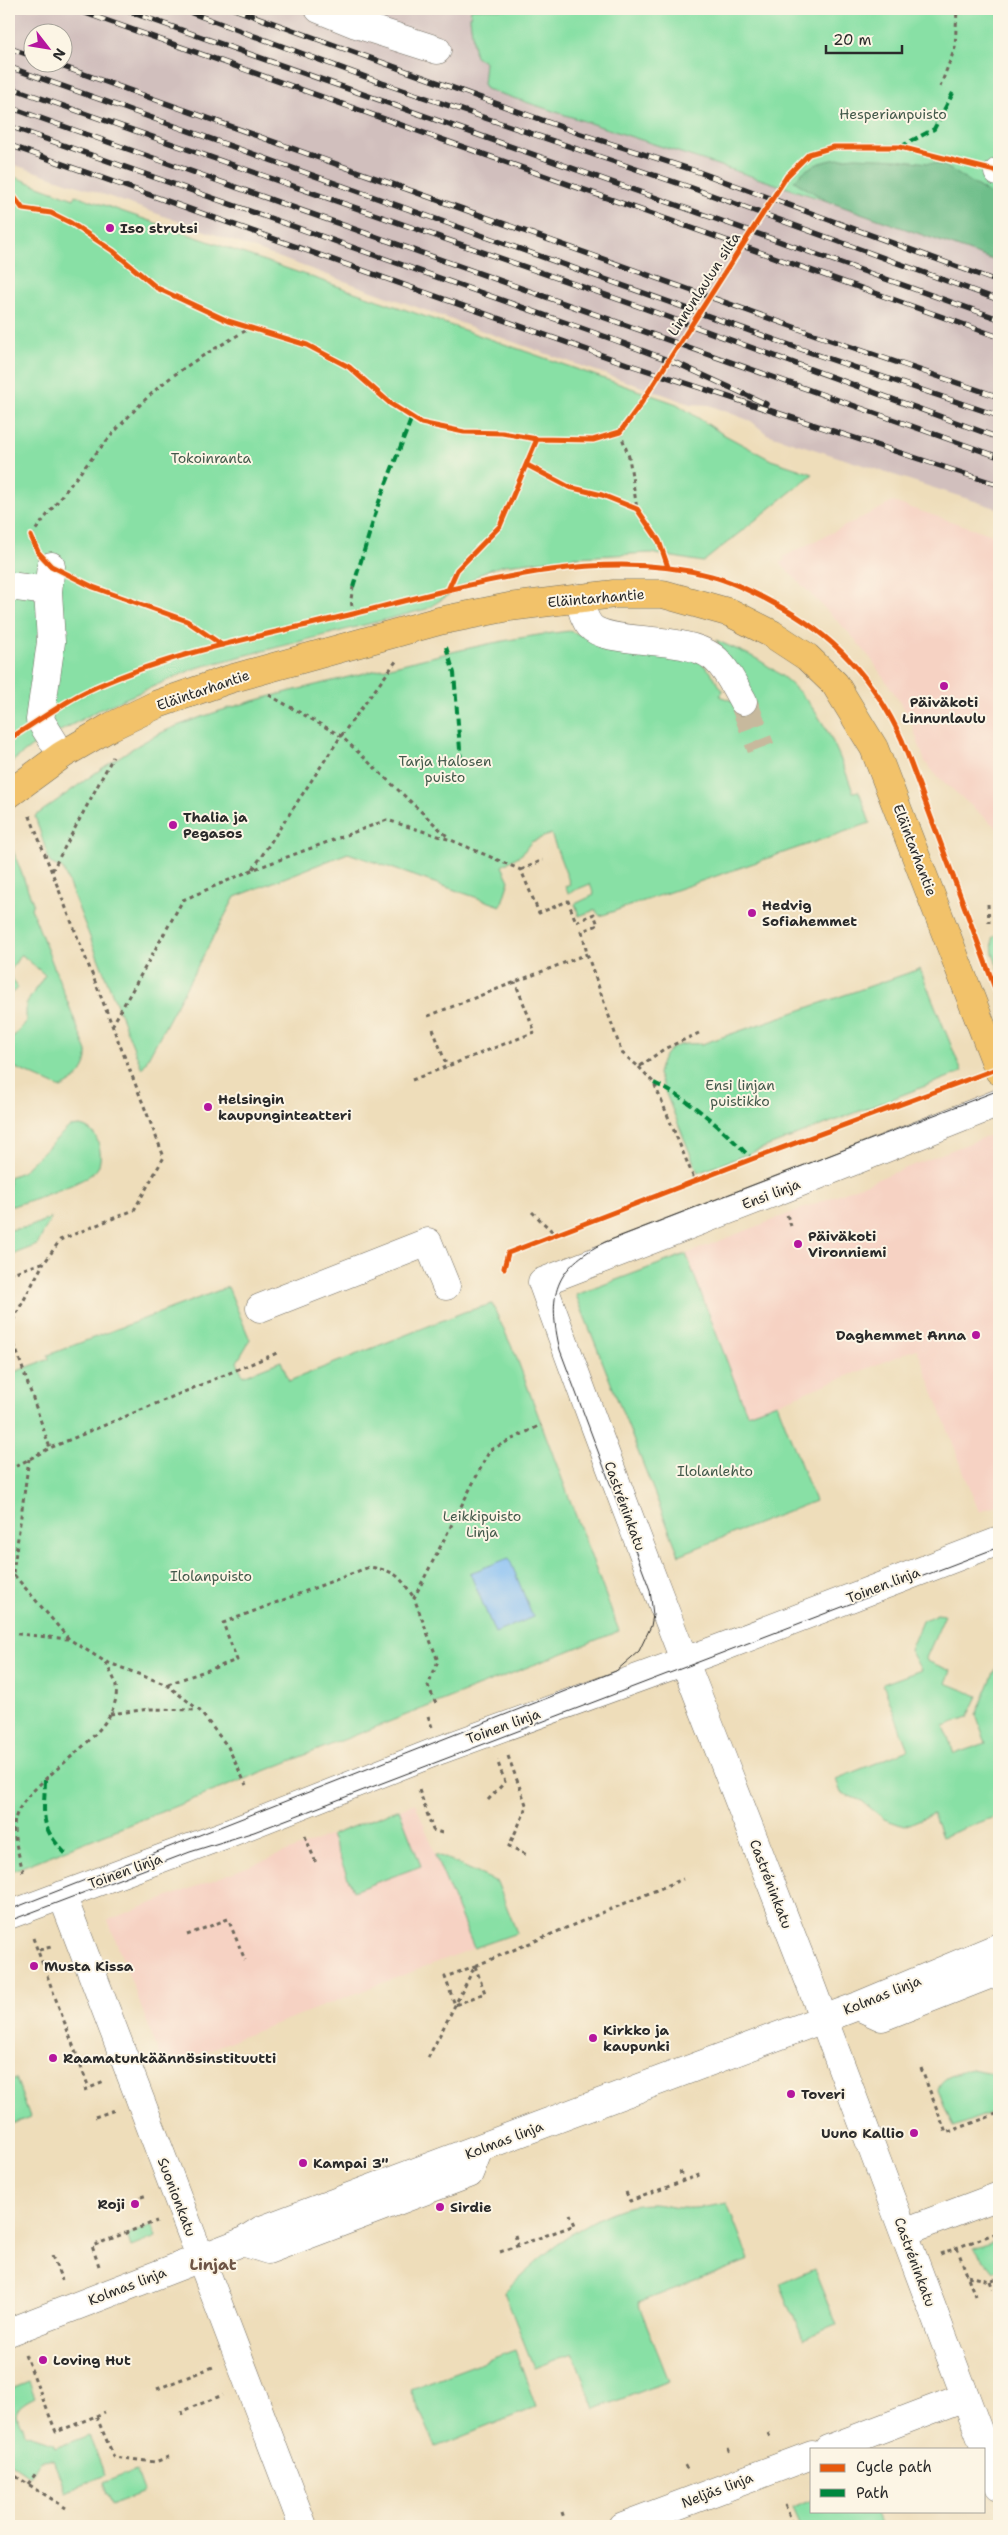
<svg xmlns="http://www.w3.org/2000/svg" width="1008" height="2535" font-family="'Shantell Sans',sans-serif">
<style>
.built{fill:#f6d2c3}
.industrial{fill:#d1bfbd;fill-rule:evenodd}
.green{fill:#88e0a5;stroke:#5a8668}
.forest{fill:#6ebe8a;stroke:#4c745a}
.water{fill:#82bdf4;stroke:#567490}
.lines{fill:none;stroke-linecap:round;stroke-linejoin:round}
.minor-tunnel{stroke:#c7b99d;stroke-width:28;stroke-dasharray:28 14;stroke-linecap:butt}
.minor-casing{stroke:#6f695d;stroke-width:29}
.major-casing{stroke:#6f695d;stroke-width:29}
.path{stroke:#6f695d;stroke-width:3;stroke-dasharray:4 4;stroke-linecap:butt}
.minor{stroke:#fff;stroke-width:28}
.major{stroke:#f2c26a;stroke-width:28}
.tram{stroke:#2b2b2b;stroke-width:1}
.rail-casing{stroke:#2b2b2b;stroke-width:5.5}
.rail{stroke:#fcf5e5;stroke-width:4;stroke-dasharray:11;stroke-linecap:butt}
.quiet{stroke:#00873e;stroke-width:4;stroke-dasharray:8 4;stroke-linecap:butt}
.cycleway-casing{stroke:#fcf5e5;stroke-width:8}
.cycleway{stroke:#e8590c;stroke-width:5}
.poi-dot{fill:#b5179e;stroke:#fcf5e5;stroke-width:2}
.labels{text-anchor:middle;stroke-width:4;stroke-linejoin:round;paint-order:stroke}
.park-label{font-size:14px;fill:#42584a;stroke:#fcf5e5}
.poi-label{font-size:14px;font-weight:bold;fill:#2b2b2b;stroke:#fcf5e5;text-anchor:start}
.street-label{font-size:14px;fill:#2b2b2b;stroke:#fcf5e5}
.quarter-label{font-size:16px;font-weight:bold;fill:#6d5445;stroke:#fcf5e5}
</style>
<rect width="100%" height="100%" fill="#fcf5e5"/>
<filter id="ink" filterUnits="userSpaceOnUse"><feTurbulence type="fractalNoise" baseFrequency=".02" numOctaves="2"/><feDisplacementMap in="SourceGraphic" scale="10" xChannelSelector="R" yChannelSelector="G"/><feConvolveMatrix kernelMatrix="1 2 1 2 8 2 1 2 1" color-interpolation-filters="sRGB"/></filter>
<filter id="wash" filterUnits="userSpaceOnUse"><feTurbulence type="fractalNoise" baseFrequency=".0096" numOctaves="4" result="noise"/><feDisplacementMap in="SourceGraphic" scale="20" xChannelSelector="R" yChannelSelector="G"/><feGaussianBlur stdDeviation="1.12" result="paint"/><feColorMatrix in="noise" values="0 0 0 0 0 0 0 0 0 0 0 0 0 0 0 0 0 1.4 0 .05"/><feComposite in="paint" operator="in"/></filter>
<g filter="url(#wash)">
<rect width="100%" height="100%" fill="#eeddba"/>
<path class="built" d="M893,502L999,537V830L937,776L925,762L908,714L871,659L852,636L780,563L785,560L783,557Z
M990,1135L999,1157V1505L979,1512L917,1349L747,1415L686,1254Z
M415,1803L474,1948L164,2067L108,1920Z"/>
<path class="industrial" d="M9,9H471L470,18L485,62L486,89L827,201L999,262V509L767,434L751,421L709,405L691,404L536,350L91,190L9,163ZM32,32H62V62H32Z"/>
<path class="green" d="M471,9H999V262L827,201L486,89L483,84L485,62L475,57L470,18Z
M9,175L74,199L75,195L677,404L721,433L771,460L813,474L703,562L650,553L576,557L504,565L485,571L427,609L196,668L99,710L31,747L9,764Z
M570,631L621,649L696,658L710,671L723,691L720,696L737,703L732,664L716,640C732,648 751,654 765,664C815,696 834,738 853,792L859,791L870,823L600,916L595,910L579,916L575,904L594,895L590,884L568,893L565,886L570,884L551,834L531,842L522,854L502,866L509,881L501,906L348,853L235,897L142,1069L63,869L50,863L35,816C76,788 126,747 172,728C234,703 301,689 365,673C433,657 500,638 570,631Z
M9,840L33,903L31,908L87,1052C88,1070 76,1081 61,1088L9,1065V1042L26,1022V1004L45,975L21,954L9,973L18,988L9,995Z
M999,933V970L993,954L992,938Z
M920,969L962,1072L698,1173L658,1074C665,1046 675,1043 702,1044Z
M80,1126C90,1128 97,1135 99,1146C101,1153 101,1163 97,1169C87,1183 32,1199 13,1206L9,1205V1177L22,1172L69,1127Z
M51,1218L37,1245L9,1256V1230L29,1227Z
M686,1254L747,1414L777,1403L815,1501L679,1555L576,1295Z
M228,1287L250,1340L237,1362L243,1376L281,1361L289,1381L464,1312L492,1304L516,1356L619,1631L9,1872V1374L49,1359L48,1355Z
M937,1614L945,1615L926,1658L927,1661L951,1671L946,1683L978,1696L968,1717L944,1726L954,1754L986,1743L976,1715L999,1661V1815L942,1837L933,1814L904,1826L884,1819L862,1801L841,1793L836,1779L908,1750L883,1684L921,1670L910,1650L922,1621Z
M399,1809L421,1866L353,1891L331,1835Z
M436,1854L497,1882L517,1933L474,1948L435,1855Z
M971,2069L988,2072L999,2079V2110L953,2127L938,2090C940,2076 960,2073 971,2069Z
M16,2078L30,2117L9,2125V2081Z
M727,2203L749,2260L638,2303L669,2381L595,2409L573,2353L534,2368L504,2292C539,2257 599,2203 652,2204C662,2204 672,2208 682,2208C697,2209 712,2206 727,2203Z
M152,2225L156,2237L131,2247L127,2235Z
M999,2239V2267L993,2272L974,2248Z
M814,2269L837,2325L803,2339L780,2284Z
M515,2350L536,2407L436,2447L410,2389Z
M29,2382L35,2397C27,2401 17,2406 16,2415L23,2426L25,2434L53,2443L55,2448L89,2435L105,2475L66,2492L53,2460L41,2461L29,2476L9,2462V2390Z
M136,2470L144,2492L111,2505L103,2483Z
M812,2500V2511H876L882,2526H800L792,2508Z"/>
<path class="forest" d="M855,157L897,159L943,165L992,195L999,196V262L827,201L794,181C811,161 830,160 855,157Z"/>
<path class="water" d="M509,1558L533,1617L495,1633L470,1573Z"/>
</g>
<g filter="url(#ink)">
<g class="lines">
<path class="minor-tunnel" d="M743,701L761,748"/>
<g class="minor-casing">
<path id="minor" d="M319,9L356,24L437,50
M998,172H999
M9,586L48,591L51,642L40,720L62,755
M48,591L51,566
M579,598C582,608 583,618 590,626C608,646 682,634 713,657C726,667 735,687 743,701
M999,1103L796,1184L542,1282C627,1517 719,1750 810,1983C874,2150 935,2319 999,2486
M260,1308L428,1242L446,1286
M62,1895L303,2526
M9,1915L227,1834L440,1750L715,1650L999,1541
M858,2006L882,2017L999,1971
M904,2232L999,2196
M242,2242L268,2250L469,2174L479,2149
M9,2332L242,2242L261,2230L858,2006L999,1947
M828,2449L965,2397
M623,2526L812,2455"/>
</g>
<g class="major-casing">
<path id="major" d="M9,794L62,755L112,726L158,704L230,679L439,621L509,607L614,594H663L731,613L772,634L807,657L835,684L874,748L999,1071"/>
</g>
<path class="path" d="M940,87L955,48L957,9
M620,432L629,457L637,509
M31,536C68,488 105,438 149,396C178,368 215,349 250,328
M353,614L351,599L353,587
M269,695L341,736L449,838
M253,869L341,736L397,660
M521,870L543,860
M52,871L113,757
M988,904L989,923
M428,1016L587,954
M112,1026L183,900L252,870L387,820L451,840L521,870L539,913L568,901L576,922L594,914L598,925L582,931L587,954L622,1053L639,1067L664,1049L699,1033
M433,1029L447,1067
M639,1067L654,1083L695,1181
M412,1080L535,1032L515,982
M532,1212L555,1234
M787,1215L791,1226
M9,1274L45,1262L60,1240L134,1210L164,1157L29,814
M9,1328L44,1262
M9,1329L50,1448
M9,1470L50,1448L277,1353
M9,1569L69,1639L104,1661L167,1685L199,1710L228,1747L246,1785
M13,1573L29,1459
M9,1633L68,1639
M168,1684L237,1660L223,1623L369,1567C396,1571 399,1575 414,1598
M436,1703L428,1686L438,1661L414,1598L490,1450L541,1425
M110,1714L150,1709L199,1710
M428,1716L432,1727
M508,1756L527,1807L509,1846L527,1855
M419,1790L433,1830L445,1834
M488,1800L505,1782L497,1760
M9,1833L13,1827
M305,1836L316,1863
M23,1872C20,1858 14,1841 14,1827C14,1781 124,1740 116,1686C115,1678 108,1668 104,1661
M187,1935L228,1919L245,1960
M33,1938L89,2088
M39,1950L51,1947
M475,1966L485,1993L455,2005L445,1977Z
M428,2058L475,1966L683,1879
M921,2068L946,2133L999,2113
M84,2090L104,2082
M95,2117L115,2110
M680,2171L683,2181
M626,2192L630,2201L702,2174
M141,2197L147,2195
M515,2235L518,2245
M957,2248L975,2296
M500,2252L575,2225L570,2214
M940,2254L999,2232
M52,2256L62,2280
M99,2266L92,2246L157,2221
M968,2276L990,2281L999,2277
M990,2281L993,2289
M25,2354L56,2432L96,2416L114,2457L155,2462L171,2456
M157,2389L213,2367
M183,2415L182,2411L223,2395
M96,2416L105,2412
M768,2433L770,2437
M728,2448L730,2453
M685,2465L687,2469
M9,2472L66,2508
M28,2484L36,2473
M785,2505L794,2526
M562,2512L564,2518"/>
<use href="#minor" class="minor"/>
<use href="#major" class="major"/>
<path class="tram" d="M9,1910L616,1671L639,1651L651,1626L653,1615L650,1590L560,1350C547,1295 554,1268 605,1242L999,1090
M9,1921L190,1852L254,1832L999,1547"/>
<g class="rail-casing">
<path id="rail" d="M74,9L999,337
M122,9L999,319
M181,9L382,83L692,188L999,300
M234,9L578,133L696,171L999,282
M9,48L32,56
M50,62L819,336L999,397
M9,67L812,353L999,416
M9,87L646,309L999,438
M9,107L999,457
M9,126L612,339L681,365L766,404
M9,145L627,364L999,485"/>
</g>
<use href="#rail" class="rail"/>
<path class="quiet" d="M900,147L934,129L953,93
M353,587L379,502L412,417
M446,647L454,673L461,762
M654,1083C693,1101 722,1129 752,1159
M45,1780C44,1818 39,1827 67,1855"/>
<g class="cycleway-casing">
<path id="cycleway" d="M9,190L23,209L51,213L71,223L113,251L157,288L228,321L307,345L349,367L391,404L421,423L464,432L502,433L537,439L593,440L620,432L640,405L787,176L809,154L833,147H900L999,172
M527,465L569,487L602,495L637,509L659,541L668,567
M31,536L38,552L51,566L93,587L187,621L222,645
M448,590L457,570L500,526L537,439
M9,739C34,724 59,705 85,692C169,652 263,636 353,614C464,586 598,545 711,576C734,582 755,593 775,604C833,634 875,680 902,740L999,999
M504,1268L508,1253L752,1159L999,1068"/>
</g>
<use href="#cycleway" class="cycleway"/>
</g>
</g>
<g class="poi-dot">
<circle cx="110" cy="228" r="5"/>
<circle cx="944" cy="686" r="5"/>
<circle cx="173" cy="825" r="5"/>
<circle cx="752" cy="913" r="5"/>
<circle cx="208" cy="1107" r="5"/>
<circle cx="798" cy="1244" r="5"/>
<circle cx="976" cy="1335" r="5"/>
<circle cx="34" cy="1966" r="5"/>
<circle cx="593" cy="2038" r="5"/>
<circle cx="53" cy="2058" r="5"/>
<circle cx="791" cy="2094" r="5"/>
<circle cx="914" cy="2133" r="5"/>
<circle cx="303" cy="2163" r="5"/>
<circle cx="135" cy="2204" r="5"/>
<circle cx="440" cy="2207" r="5"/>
<circle cx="43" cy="2360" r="5"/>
</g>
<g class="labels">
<g class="park-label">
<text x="893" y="119">Hesperianpuisto</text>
<text x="211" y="463">Tokoinranta</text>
<text x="445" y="766">Tarja Halosen<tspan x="445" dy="16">puisto</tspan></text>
<text x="740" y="1090">Ensi linjan<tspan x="740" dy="16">puistikko</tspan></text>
<text x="715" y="1476">Ilolanlehto</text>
<text x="482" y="1521">Leikkipuisto<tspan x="482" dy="16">Linja</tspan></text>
<text x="211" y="1581">Ilolanpuisto</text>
</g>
<g class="poi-label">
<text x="120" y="233">Iso strutsi</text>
<text x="944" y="707" text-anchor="middle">Päiväkoti<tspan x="944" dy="16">Linnunlaulu</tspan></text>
<text x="183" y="822">Thalia ja<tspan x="183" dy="16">Pegasos</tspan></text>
<text x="762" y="910">Hedvig<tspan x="762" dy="16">Sofiahemmet</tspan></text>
<text x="218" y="1104">Helsingin<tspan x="218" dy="16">kaupunginteatteri</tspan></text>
<text x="808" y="1241">Päiväkoti<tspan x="808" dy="16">Vironniemi</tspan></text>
<text x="966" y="1340" text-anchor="end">Daghemmet Anna</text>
<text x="44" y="1971">Musta Kissa</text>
<text x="603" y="2035">Kirkko ja<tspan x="603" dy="16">kaupunki</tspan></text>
<text x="63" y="2063">Raamatunkäännösinstituutti</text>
<text x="801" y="2099">Toveri</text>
<text x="904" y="2138" text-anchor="end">Uuno Kallio</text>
<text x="313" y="2168">Kampai 3"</text>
<text x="125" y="2209" text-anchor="end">Roji</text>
<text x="450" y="2212">Sirdie</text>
<text x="53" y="2365">Loving Hut</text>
</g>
<g class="street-label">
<text transform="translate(704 284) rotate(-57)" y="5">Linnunlaulun silta</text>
<text transform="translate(596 598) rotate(-5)" y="5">Eläintarhantie</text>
<text transform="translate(203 690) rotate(-19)" y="5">Eläintarhantie</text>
<text transform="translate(915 850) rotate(69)" y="5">Eläintarhantie</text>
<text transform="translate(771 1194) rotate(-21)" y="5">Ensi linja</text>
<text transform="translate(625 1506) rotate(70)" y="5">Castréninkatu</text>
<text transform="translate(883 1585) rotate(-21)" y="5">Toinen linja</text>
<text transform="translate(503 1726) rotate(-20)" y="5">Toinen linja</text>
<text transform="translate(125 1871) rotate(-20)" y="5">Toinen linja</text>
<text transform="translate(771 1884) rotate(69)" y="5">Castréninkatu</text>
<text transform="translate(882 1995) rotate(-22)" y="5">Kolmas linja</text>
<text transform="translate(504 2140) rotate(-21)" y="5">Kolmas linja</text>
<text transform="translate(177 2197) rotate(69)" y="5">Suonionkatu</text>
<text transform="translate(915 2262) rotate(70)" y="5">Castréninkatu</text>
<text transform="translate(127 2286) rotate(-21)" y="5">Kolmas linja</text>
<text transform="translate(717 2490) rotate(-21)" y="5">Neljäs linja</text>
</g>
<g class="quarter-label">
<text x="213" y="2270">Linjat</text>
</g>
</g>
<rect width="1008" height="2535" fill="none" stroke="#fcf5e5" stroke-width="30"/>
<rect x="810" y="2448" width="175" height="65" fill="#fcf5e5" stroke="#a8a49b"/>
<rect x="820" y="2464" width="25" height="8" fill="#e8590c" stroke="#a8a49b"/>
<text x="856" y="2472" font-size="15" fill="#2b2b2b">Cycle path</text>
<rect x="820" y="2489" width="25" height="8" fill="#00873e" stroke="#a8a49b"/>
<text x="856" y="2498" font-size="15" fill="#2b2b2b">Path</text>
<g transform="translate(48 48) rotate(121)"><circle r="24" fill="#fcf5e5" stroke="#a8a49b"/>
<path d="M0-4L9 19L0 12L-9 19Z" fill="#b5179e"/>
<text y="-8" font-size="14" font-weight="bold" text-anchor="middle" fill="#2b2b2b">N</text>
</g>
<path d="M826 45v8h76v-8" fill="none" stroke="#2b2b2b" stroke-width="2.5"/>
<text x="833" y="45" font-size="15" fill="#2b2b2b" stroke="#fcf5e5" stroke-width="4" paint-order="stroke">20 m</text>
</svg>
